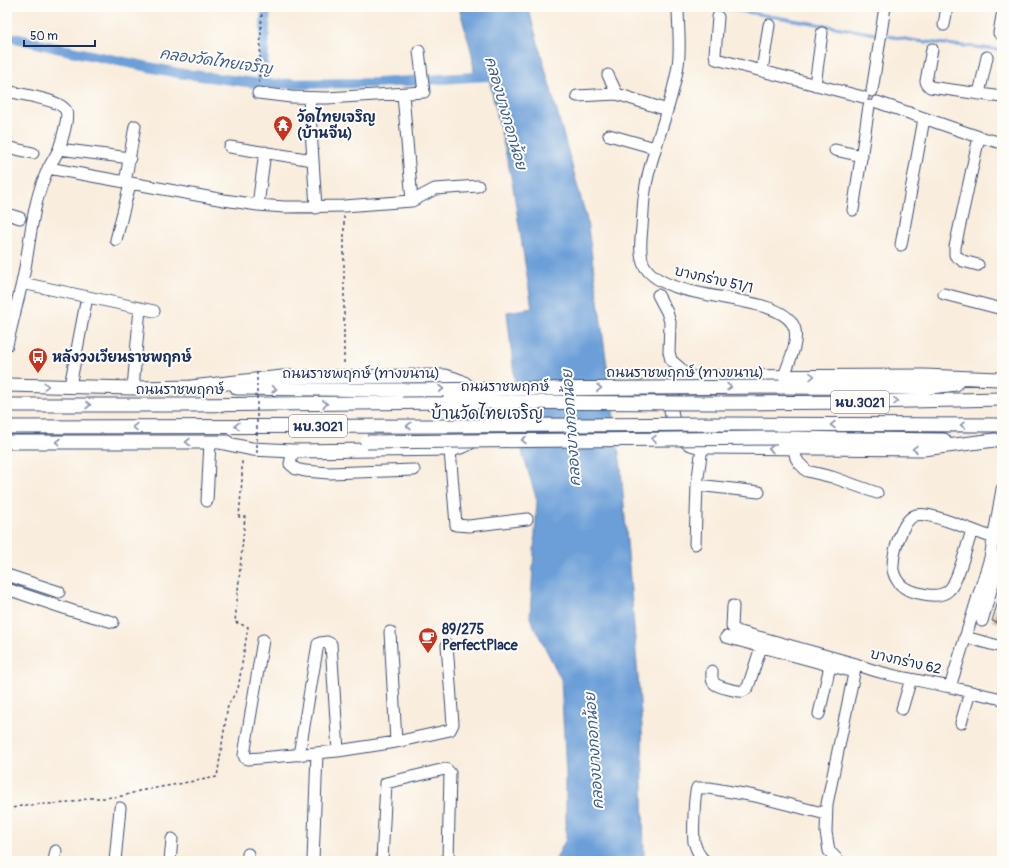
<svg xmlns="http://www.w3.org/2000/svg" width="1009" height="868" font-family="Pangolin,'Playpen Sans Thai',sans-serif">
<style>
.water{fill:#6c9fd8;stroke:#44679b}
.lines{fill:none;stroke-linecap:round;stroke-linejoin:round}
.stream{stroke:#6c9fd8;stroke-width:3}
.canal{stroke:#6c9fd8;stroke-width:10}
.building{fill:#cda278}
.minor-casing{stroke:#3c4c71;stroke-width:13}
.major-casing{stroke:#3c4c71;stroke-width:15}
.path{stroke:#3c4c71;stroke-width:1.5;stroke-dasharray:3 3;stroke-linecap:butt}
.minor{stroke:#fff;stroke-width:11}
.major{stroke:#fff;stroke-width:13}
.major-bridge-casing{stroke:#3c4c71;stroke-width:15;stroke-linecap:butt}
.path-bridge{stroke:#3c4c71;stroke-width:1.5;stroke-dasharray:3 3;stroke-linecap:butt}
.major-bridge{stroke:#fff;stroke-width:13}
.oneway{stroke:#8d97ae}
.labels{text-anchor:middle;stroke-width:4;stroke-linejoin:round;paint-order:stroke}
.shield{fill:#fdfcf7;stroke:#5f6c8c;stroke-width:1}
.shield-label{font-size:13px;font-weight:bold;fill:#1b2f5e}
.poi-label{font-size:14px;font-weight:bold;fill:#1b2f5e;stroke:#fdfcf7;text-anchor:start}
.street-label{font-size:14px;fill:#1b2f5e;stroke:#fdfcf7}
.water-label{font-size:15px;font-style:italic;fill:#3b5c8f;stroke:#fdfcf7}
.quarter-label{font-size:16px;fill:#1b2f5e;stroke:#fdfcf7}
</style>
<rect width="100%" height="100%" fill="#fdfcf7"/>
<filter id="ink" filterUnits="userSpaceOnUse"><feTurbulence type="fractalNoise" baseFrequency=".025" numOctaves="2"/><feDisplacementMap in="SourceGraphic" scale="8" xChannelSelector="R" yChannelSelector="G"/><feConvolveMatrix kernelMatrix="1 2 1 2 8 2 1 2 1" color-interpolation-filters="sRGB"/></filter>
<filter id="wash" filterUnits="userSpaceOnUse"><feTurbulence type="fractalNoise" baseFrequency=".012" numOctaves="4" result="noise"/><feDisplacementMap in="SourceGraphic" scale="16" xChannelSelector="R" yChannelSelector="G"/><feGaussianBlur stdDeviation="0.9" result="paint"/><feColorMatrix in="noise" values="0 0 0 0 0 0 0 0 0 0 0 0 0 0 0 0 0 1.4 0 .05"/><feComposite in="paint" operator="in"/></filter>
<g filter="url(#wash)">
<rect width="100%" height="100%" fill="#f9eddd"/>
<path class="water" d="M459,7H528L587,220L621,468L642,726L644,861H555L566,839V775L561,679L530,618L537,500L523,455L507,312L532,308L512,181L489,79L475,80L472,54Z"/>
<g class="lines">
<path class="stream" d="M717,7L917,41L1002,50"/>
<path class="canal" d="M7,36L56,48L178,73L262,84L377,83L488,76
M262,84L266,7"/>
</g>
<g id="blocks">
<path class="building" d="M1000,595H1002V624L992,621Z"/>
</g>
</g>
<g filter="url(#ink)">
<use href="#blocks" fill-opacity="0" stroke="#3c4c71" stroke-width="1"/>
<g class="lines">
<g class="minor-casing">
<path id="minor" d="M678,7C678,26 681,46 678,65C674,94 663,121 655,150C651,163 647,177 645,191C643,203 643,215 642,227C641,239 639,252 643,263C662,307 786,289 795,330C798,345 788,363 784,377
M718,17L715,54L716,59L762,71L863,97
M944,25L947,7
M999,33L1002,16
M932,49L926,81L927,84L930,87L1002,97
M762,71L769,25
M608,75L617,94
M815,85L822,33
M7,91C19,94 62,100 66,111C69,117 61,143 59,149C55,158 48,167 45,176C31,209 30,248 22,283C17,304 12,324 7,345
M872,91L885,7
M258,93L291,97L327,98L424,92L419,51
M403,94L412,201
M979,94L987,57
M577,96L617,94L667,110
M309,98L313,160
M877,102L979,137L1002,143
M609,135L655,148
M7,147L33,153
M230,147L313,160L316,208
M59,149L130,158
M835,150L862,156
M48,168L224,200L258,205L284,207L344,206L412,201L435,189L478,186
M125,183L135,126
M258,205L265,152
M853,210L869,106
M7,214L20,218
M116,240L130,184
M901,245L924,119
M978,265L963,261L955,255V247L979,137
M22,283L154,311
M944,294L1002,309
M658,295L667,312L670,322L669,352L671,360L680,368L689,379
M70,386L87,297
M133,388L140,308
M794,449L796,458L799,463L807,471L832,477L877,493
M450,450L456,525L469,526L527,519
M293,451L290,464L296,469L305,471L329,473L414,470
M697,485L759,492
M207,501L210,442
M972,531C967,544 958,582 949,590C942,597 932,596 923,594C914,592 903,590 897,580C895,577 892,570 893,566C893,553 902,519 916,515C931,511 977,533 994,538
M695,544L697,485L702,447
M7,575L59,592
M7,589L73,611L113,622
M733,606L732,627L737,631L856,664
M982,621L1002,553
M390,632L396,742
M726,637L854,672
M965,637L1002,647
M263,640L244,755L245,758L248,759L338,751L396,742L450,730L453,724L447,645
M712,671C712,676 711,681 715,684C719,687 738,692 743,691C745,690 746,689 748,687L761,647
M950,687L1002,699
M902,709L911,679
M819,714L830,666
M961,723L970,692
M299,755L318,644L320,643L327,642L331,644L338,751
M54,861L56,851
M115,861L120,808
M170,861L172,839
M247,861L248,854
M313,861L317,753
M382,861L386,783L445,769L447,770L450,773L448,861
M705,861C699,856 696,849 694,842C693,834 694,795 697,788H709L755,796L826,814
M839,861L829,851L826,832L827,804L856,664C885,676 919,680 950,687L990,558L1002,489"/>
</g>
<g class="major-casing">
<path id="major" d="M7,385L133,388L199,387
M191,387L282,377L445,376C454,379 464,380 470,389C476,398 480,431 473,440C468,446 460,447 454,449L293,451L252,449L219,442
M780,387L924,388L956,384
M237,388L402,390
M717,403L866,402L1002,399
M7,405H188L447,402
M721,424L1002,425
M7,427L448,426
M777,438L944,440
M995,440L923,449L705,447C697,446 690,445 684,440C670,427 665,396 681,383C686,378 695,378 702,377L924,376L999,379
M7,442H227"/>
</g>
<path class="path" d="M259,83L262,7
M344,216V365
M7,809L26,805L69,803L90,798H104L123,796L139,791L217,777L228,705L238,689L248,627L235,622L245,517H239L242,480V459"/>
<use href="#minor" class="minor"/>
<use href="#major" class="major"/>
<g class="major-bridge-casing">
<path id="major-bridge" d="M402,390L780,387
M447,402L717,403
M448,426L721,424
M367,442L777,438"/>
</g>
<path class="path-bridge" d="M257,372V453"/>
<use href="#major-bridge" class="major-bridge"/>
</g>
<defs><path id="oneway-chevron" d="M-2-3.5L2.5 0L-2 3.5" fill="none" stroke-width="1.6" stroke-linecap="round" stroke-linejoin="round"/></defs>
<g class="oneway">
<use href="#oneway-chevron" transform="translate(812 376) rotate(-1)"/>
<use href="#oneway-chevron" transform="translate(46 386) rotate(2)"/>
<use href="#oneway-chevron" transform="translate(729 387)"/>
<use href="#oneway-chevron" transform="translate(599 388)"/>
<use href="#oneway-chevron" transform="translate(274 389)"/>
<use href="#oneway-chevron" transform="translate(441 389)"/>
<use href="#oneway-chevron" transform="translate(896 401) rotate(-1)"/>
<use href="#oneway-chevron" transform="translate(325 404) rotate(-1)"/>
<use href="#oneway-chevron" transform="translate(88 405)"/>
<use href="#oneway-chevron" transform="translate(833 425) rotate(-180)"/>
<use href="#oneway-chevron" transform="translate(963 425) rotate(180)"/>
<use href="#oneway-chevron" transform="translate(237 426) rotate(180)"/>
<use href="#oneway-chevron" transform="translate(409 426) rotate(180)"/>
<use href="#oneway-chevron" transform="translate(135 427) rotate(180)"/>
<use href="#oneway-chevron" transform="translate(654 439) rotate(180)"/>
<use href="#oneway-chevron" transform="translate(524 440) rotate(180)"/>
<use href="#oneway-chevron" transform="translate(58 442) rotate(-180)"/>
<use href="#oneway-chevron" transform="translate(188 442) rotate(-180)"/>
<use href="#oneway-chevron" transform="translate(771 449) rotate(-180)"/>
<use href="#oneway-chevron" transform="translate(915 449) rotate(-180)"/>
</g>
</g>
<defs>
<g id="temple-pin" transform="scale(1)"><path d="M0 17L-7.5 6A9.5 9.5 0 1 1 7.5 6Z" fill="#c8321e" stroke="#fdfcf7"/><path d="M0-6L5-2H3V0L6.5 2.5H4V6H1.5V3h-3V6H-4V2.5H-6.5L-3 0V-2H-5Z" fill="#fff"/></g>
<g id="bus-pin" transform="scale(1)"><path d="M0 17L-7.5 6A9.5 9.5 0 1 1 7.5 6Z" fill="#c8321e" stroke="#fdfcf7"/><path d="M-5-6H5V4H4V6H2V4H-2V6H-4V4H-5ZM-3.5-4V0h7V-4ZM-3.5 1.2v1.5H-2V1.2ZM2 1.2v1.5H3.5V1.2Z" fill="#fff"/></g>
<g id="cafe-pin" transform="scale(1)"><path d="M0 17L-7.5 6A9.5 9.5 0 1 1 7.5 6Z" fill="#c8321e" stroke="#fdfcf7"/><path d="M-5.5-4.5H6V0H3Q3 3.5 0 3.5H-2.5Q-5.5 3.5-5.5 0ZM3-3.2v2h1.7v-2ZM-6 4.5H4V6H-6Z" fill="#fff"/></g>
</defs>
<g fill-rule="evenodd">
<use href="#temple-pin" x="283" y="125"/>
<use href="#bus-pin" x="38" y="357"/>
<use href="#cafe-pin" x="428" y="637"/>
</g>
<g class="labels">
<g class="shield">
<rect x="831" y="391" width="58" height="22" rx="3"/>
<rect x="289" y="415" width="58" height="22" rx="3"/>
</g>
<g class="shield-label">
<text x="860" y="407">นบ.3021</text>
<text x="318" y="431">นบ.3021</text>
</g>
<g class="poi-label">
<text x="297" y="122">วัดไทยเจริญ<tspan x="297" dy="16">(บ้านจีน)</tspan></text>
<text x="52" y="362">หลังวงเวียนราชพฤกษ์</text>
<text x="442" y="634">89/275<tspan x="442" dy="16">PerfectPlace</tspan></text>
</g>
<g class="street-label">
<text transform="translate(714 279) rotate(13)" y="5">บางกร่าง 51/1</text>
<text x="685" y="377">ถนนราชพฤกษ์ (ทางขนาน)</text>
<text x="361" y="378">ถนนราชพฤกษ์ (ทางขนาน)</text>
<text x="505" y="391">ถนนราชพฤกษ์</text>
<text x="180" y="394">ถนนราชพฤกษ์</text>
<text transform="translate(906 661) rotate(13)" y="5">บางกร่าง 62</text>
</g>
<g class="water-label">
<text transform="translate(216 61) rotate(8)" y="5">คลองวัดไทยเจริญ</text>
<text transform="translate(506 113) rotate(74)" y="5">คลองบางกอกน้อย</text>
<text transform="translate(571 428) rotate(-94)" y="5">คลองบางกอกน้อย</text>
<text transform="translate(594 751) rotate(-94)" y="5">คลองบางกอกน้อย</text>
</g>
<g class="quarter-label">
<text x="487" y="419">บ้านวัดไทยเจริญ</text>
</g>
</g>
<rect width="1009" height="868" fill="none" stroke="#fdfcf7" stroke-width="24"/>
<path d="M24 40v6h71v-6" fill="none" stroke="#1b2f5e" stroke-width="2"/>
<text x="30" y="40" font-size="12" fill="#1b2f5e" stroke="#fdfcf7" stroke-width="3" paint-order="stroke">50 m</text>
</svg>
